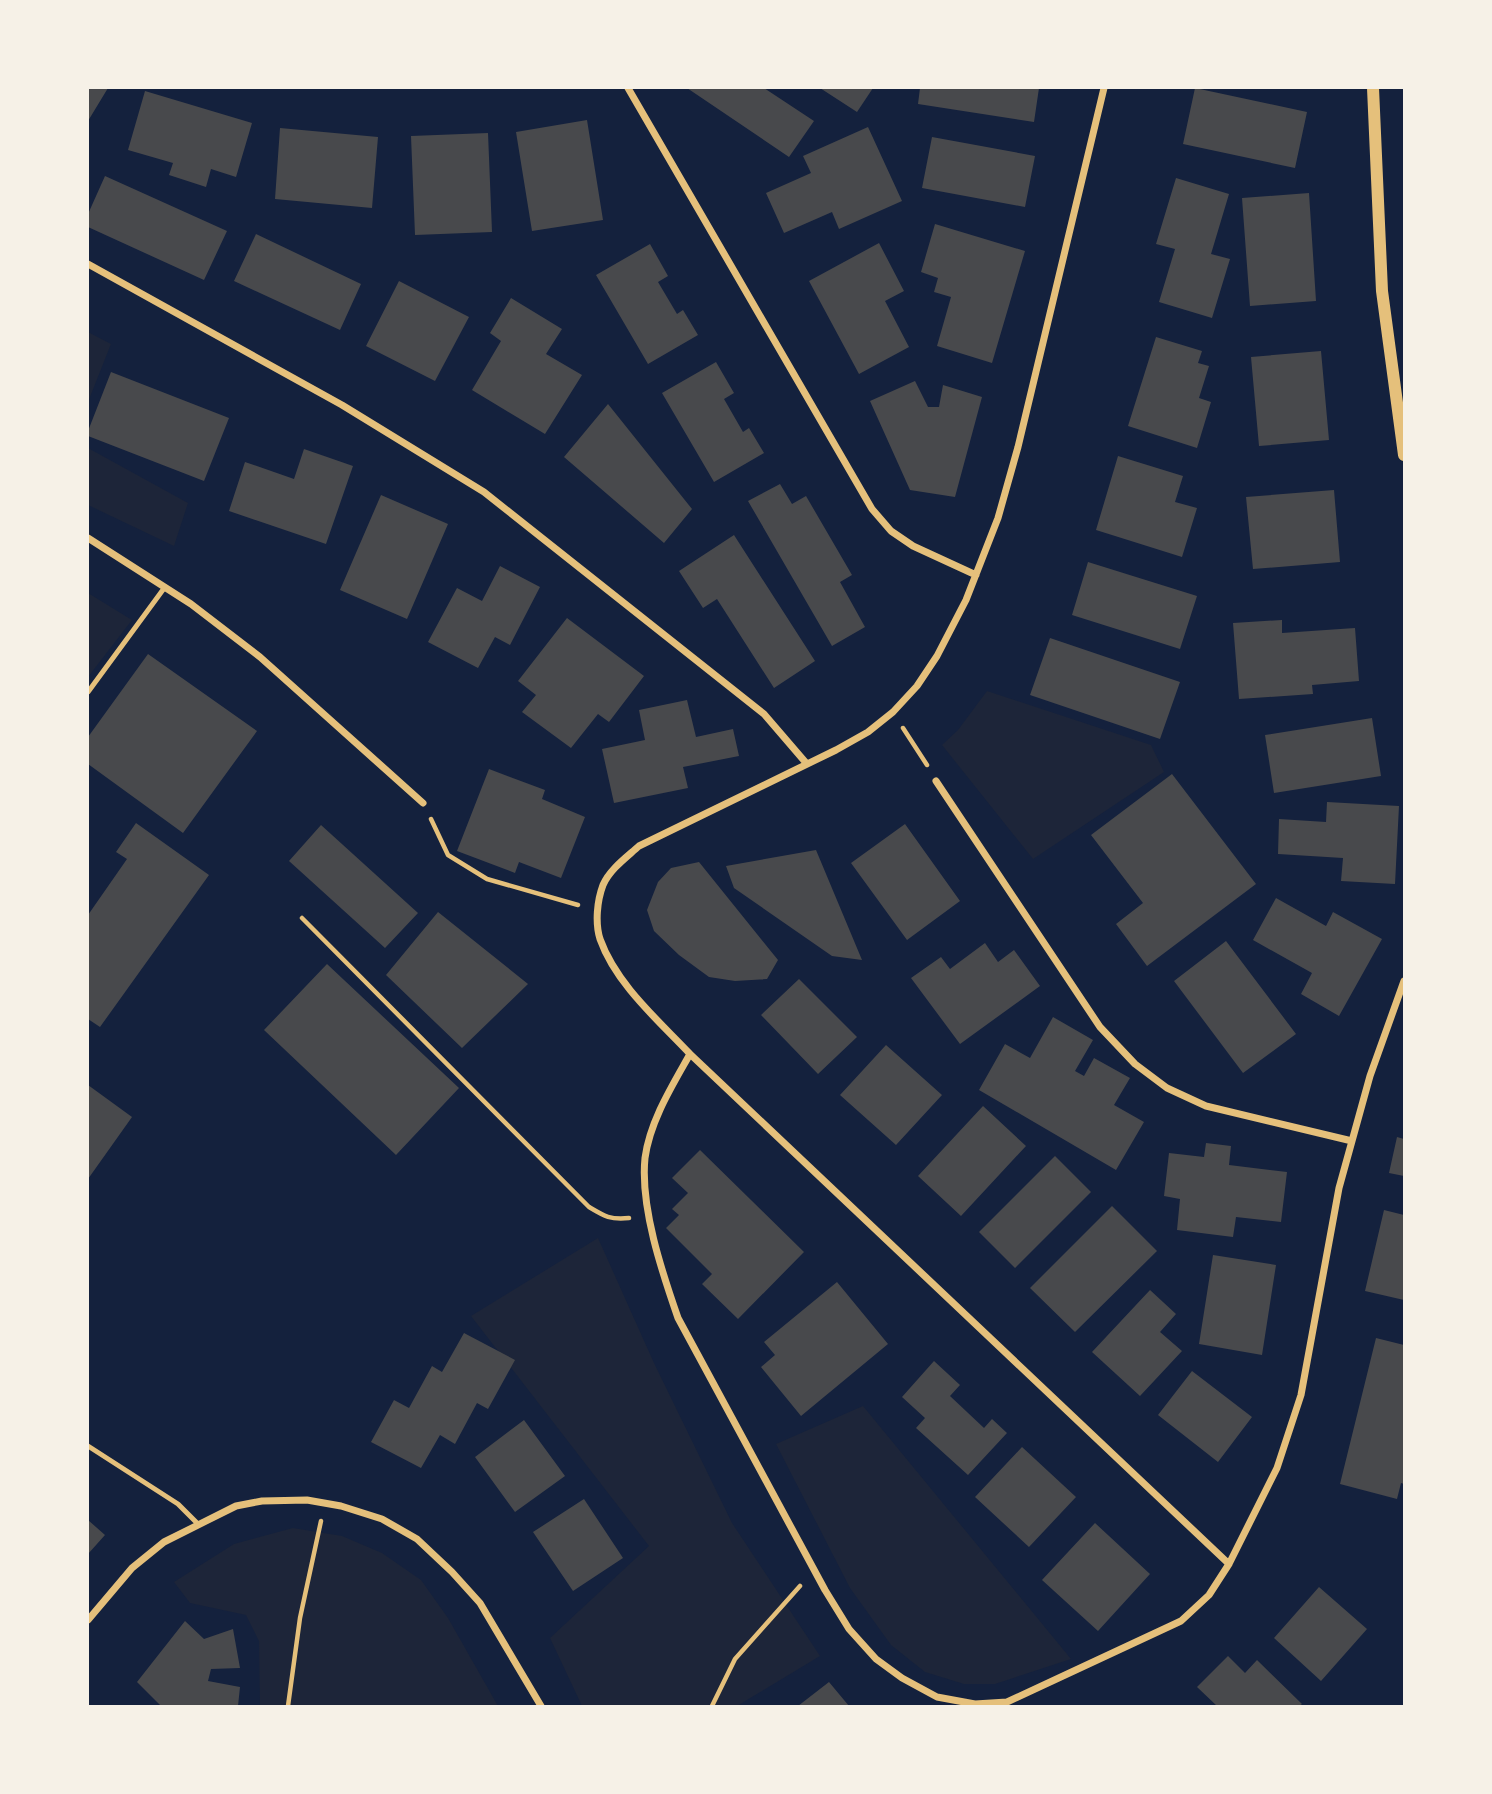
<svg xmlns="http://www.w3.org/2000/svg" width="1492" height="1794" font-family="Jost,sans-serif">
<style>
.green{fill:#1d2539}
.building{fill:#48494c}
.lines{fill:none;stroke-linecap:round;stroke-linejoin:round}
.path{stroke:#e5c07b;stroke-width:4.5}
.service{stroke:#e5c07b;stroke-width:5}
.minor{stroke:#e5c07b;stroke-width:7}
.tertiary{stroke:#e5c07b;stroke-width:12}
</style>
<rect width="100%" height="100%" fill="#14213d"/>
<path class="green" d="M88,332L111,344L88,402Z
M88,448L188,503L174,546L88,505Z
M88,593L132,620L88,677Z
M987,691L1151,745L1164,772L1033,859L942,745L958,730Z
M598,1238L654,1363L732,1523L820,1656L737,1706H582L550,1638L649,1546L471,1316Z
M863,1406L1071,1659L995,1684H964L925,1672L891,1645L850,1588L776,1444Z
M293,1528L342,1536L382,1553L421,1580L448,1618L498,1706H260L259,1641L246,1615L190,1603L174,1582L234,1544Z"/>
<path class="building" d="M88,88H108L88,121Z
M687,88H764L814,121L789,157Z
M820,88H873L857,112Z
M920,88H1039L1034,122L918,104Z
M1195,88L1307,112L1295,168L1183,144Z
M145,91L252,123L236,177L211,169L206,187L169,175L173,163L128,150Z
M587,120L603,220L532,231L516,132Z
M868,127L902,201L839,229L832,212L784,233L766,193L811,173L803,156Z
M280,128L378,137L372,208L275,199Z
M488,133L492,232L415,235L411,136Z
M932,137L1035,156L1025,207L922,188Z
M105,176L227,231L204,280L88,227V214Z
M1176,178L1229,194L1211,254L1230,259L1212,318L1159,302L1175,249L1156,244Z
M1309,193L1316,301L1250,306L1242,198Z
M935,224L1025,251L992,363L937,346L951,297L934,292L938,278L921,272Z
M256,234L361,284L340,330L234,281Z
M879,243L904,291L885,301L909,347L859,374L809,281Z
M650,244L668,276L658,282L677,314L683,310L698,335L648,364L596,275Z
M399,281L469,317L435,381L366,346Z
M511,298L562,329L546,354L582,375L545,434L472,390L501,341L490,333Z
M1156,337L1202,351L1198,363L1209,366L1199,398L1211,402L1197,448L1128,426Z
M1321,351L1329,440L1259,446L1251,357Z
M716,362L734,393L724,399L743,432L749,428L764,453L714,482L662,393Z
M111,372L229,418L204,481L88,436V431Z
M915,381L928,407H939L943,385L982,397L955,497L910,490L870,401Z
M608,404L692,509L664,543L564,457Z
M304,449L353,466L326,544L229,511L245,462L294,479Z
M1118,456L1183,476L1175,502L1197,508L1182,557L1096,530Z
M780,484L792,504L806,496L852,575L840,582L865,627L832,646L748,501Z
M1334,490L1340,562L1253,569L1246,497Z
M381,495L448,524L407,619L340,590Z
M734,535L815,661L774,688L717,599L703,608L679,571Z
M1088,562L1197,596L1180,649L1072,615Z
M500,566L540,587L510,645L495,637L478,668L428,642L457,588L482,601Z
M567,618L644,676L609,722L598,714L571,748L522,712L536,695L518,681Z
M1282,620V633L1355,628L1359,681L1312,685L1313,694L1239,699L1233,623Z
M1050,638L1180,682L1160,739L1030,695Z
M148,654L257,731L183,833L88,764V737Z
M687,700L696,737L733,729L739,756L683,767L688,788L614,803L602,749L645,740L639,710Z
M1372,718L1381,776L1274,793L1265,735Z
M489,769L545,790L542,799L585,817L561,878L519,862L515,873L457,851Z
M1172,774L1256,884L1147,966L1116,924L1143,903L1091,835Z
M1327,802L1399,806L1395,884L1341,881L1343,858L1278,854L1279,819L1326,822Z
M136,823L209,875L100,1027L88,1019V915L127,859L116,852Z
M905,824L960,901L907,940L851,863Z
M321,825L418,913L385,948L289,861Z
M816,850L862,960L832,956L734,888L726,866Z
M699,862L778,960L767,979L735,981L709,977L679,955L654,931L647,910L658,882L671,868Z
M1276,898L1326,926L1333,912L1382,939L1339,1016L1301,994L1312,973L1253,940Z
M438,912L528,984L462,1048L386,975Z
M1226,941L1296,1034L1243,1073L1174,981Z
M985,943L998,962L1014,950L1040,986L960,1044L911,978L941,957L950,969Z
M327,964L459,1088L396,1155L264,1030Z
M799,979L857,1037L818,1074L761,1015Z
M1053,1017L1093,1040L1075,1071L1084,1076L1094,1058L1130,1078L1114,1105L1144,1122L1116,1170L979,1090L1005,1044L1030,1058Z
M886,1045L942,1095L896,1145L840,1095Z
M88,1085L132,1117L88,1179Z
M983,1106L1026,1146L961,1216L918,1176Z
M1397,1137L1404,1139V1176L1389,1173Z
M1206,1143L1231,1146L1229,1165L1287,1172L1281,1222L1236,1217L1233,1237L1177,1230L1180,1199L1164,1196L1169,1153L1204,1157Z
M700,1150L804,1252L738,1319L702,1284L712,1274L666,1228L679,1215L672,1209L688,1193L672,1178Z
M1055,1156L1091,1192L1015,1268L979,1232Z
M1112,1206L1157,1251L1075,1332L1030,1288Z
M1384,1210L1404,1215V1300L1365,1291Z
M1213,1255L1276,1265L1262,1355L1199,1344Z
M837,1282L888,1344L801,1416L761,1367L775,1355L764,1342Z
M1150,1290L1176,1314L1160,1332L1182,1351L1140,1396L1092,1352Z
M464,1333L515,1360L488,1409L477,1403L455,1444L440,1435L421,1468L371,1442L394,1400L409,1408L432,1366L442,1372Z
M1376,1338L1404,1345V1484L1401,1483L1397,1499L1340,1484Z
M934,1361L960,1385L950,1396L984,1428L992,1419L1007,1433L968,1475L916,1428L925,1418L902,1397Z
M1192,1371L1252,1417L1218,1462L1158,1415Z
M524,1420L565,1476L515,1512L475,1457Z
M1022,1447L1076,1497L1029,1547L975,1497Z
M584,1499L623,1558L573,1591L533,1532Z
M88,1520L105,1535L88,1554Z
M1095,1523L1150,1574L1098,1631L1042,1580Z
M1319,1587L1367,1629L1321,1681L1274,1638Z
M185,1621L204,1639L233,1629L240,1668L211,1669L208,1681L240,1687L238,1706H161L137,1682Z
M1228,1656L1245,1673L1257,1660L1302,1704L1299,1706H1217L1197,1687Z
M829,1682L849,1706H798Z"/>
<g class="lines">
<path class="path" d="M903,728L927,765
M431,819L448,855L487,879L578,905
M302,918L589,1207C604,1216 610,1220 629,1218
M288,1706L300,1618L321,1521
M712,1706L735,1659L800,1586"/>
<path class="service" d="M88,692L165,587
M88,1446L178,1504L198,1524"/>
<path class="minor" d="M628,88L872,509L891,531L913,546L976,575
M1104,88L1018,447L998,518L966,600L937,656L917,686L893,712L868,732L836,750L639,846C627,857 610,869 603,885C597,901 595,923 600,939C616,984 658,1020 690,1054L1229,1564
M88,264L342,405L484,492L764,714L807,764
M88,538L191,604L260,657L423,803
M936,781L1100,1027L1135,1064L1167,1088L1206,1106L1352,1141
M690,1054C672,1086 650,1121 645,1158C640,1207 662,1272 678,1318L825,1590L849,1629L876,1659L902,1678L937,1697L975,1704L1007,1702L1181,1621L1209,1595L1229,1564L1277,1468L1301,1395L1339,1188L1370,1076L1404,981
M88,1620L132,1568L164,1542L236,1506L262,1501L307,1500L341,1506L382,1519L417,1539L452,1572L480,1603L541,1706"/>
<path class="tertiary" d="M1373,88L1382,291L1404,455"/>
</g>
<rect width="1492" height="1794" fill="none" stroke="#f6f1e7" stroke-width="178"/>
</svg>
